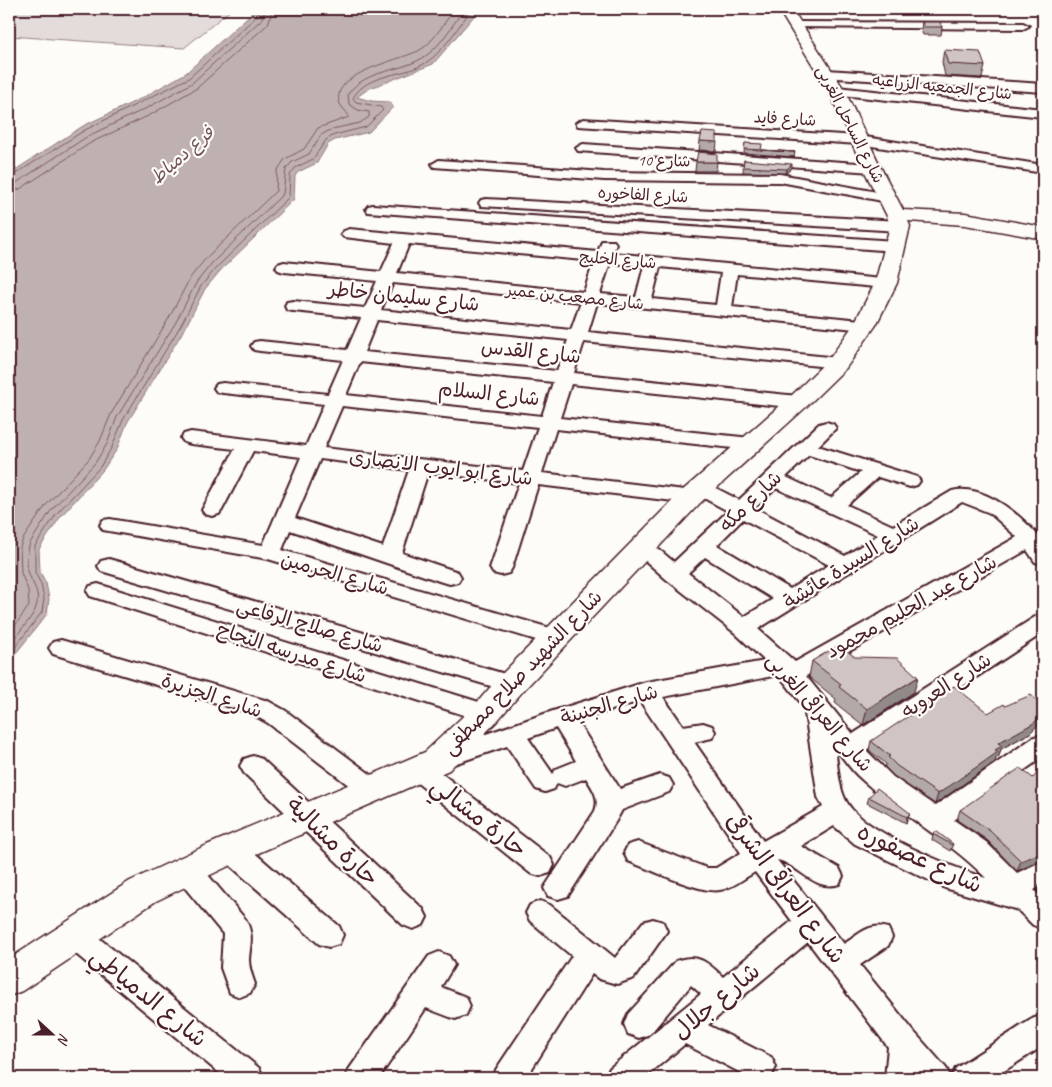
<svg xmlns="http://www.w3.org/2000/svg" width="1052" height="1087" font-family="Caveat,'Playpen Sans Arabic',sans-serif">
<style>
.green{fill:#e3dcda;stroke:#967e82}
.water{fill:#c0b1b1;stroke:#91777b}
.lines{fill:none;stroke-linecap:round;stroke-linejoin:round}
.shore{stroke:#795961;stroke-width:1}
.street-casing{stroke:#4a1f2b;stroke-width:4}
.secondary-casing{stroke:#4a1f2b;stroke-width:3}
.street{fill:#fdfcf7;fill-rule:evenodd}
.secondary{fill:#fdfcf7;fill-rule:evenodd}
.wall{fill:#b3a9a9;stroke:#4a1f2b}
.shaded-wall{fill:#928a89;stroke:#4a1f2b}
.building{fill:#d0c5c4;stroke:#4a1f2b}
.labels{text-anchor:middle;stroke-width:4.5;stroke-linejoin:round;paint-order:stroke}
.far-street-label{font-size:16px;fill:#4a1f2b;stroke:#fdfcf7}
.far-water-label{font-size:18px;font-style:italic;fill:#73525a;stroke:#fdfcf7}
.street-label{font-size:20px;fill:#4a1f2b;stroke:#fdfcf7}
.near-street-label{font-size:24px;fill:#4a1f2b;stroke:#fdfcf7}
</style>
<rect width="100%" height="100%" fill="#fdfcf7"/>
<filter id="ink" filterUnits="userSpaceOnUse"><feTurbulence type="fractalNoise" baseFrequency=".02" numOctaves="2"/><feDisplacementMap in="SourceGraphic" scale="10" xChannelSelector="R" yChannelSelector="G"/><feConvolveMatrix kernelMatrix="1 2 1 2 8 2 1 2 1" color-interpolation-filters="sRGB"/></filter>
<g filter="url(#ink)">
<path class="green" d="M11,9H232L184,48L9,36V10Z"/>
<path class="water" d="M256,9H480L433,64L368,89L357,97L371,101L389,102L393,107L369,132L335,140L328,144L317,163L298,172L295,176L294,199L220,271L205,289L185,328L127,423L117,449L103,470L61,516L39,549L40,572L46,583L49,599L47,614L9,662V174L83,126L142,98L186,73Z"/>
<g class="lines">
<path class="shore" d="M9,178L85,130L189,78L257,16L260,9
M9,185L16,183L88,136L147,108L192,83L261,20L266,9
M9,192L20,189L92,142L150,115L197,88L268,24L273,9
M9,634L29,606L28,590L21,573L20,547L23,539L46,505L89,459L100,441L111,414L169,318L190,278L206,258L276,191L277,171L285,159L304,149L318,128L349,117C347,111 340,107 339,101C333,72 402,60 420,50C434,42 444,22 455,9
M9,645C16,635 33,618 36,607C41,594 33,585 29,574C26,566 27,551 30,543L52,509L95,463L107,444L117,417L176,322L196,283L212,263L283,194L286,169L292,162L309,154L321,135L332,129L360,123L369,117V112L358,110L349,104L348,94C366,68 403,73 427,55C442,44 453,24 464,9
M9,655L42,612L44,599L41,584L35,573V546L57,513L100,467L112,447L123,420L181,325L201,286L216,268L289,197L290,175L295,168L313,159L326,140L334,135L366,127L383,110L381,107L356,102L353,98C367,72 406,77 427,62C446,49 458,26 472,9"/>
<g class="street-casing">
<path id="street" d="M795,22L1023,23L1029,26L1023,29L791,27L789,25Z
M827,70L1043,84V92L823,77L821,74L823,71Z
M837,87L1043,109V117L833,94L831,91L833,88Z
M583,119L859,136L1043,165V173L859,144L578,126L576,123Z
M583,144L872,164L877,165L879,168L877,171L872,172L578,151L576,148Z
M439,160L604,172L780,174L888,194L893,195L895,198L893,201L888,202L780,182L604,180L434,167L432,164Z
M486,199L900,221L905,223L908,226L905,229L900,231L481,206L479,203L481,200Z
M373,205L895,241L901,243L903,246L901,249L895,251L368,212L366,209L368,206Z
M349,229L598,252L602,241H614L616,244L613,253L892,280L894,283L892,286L886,288L737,274L732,307L871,321L874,325L871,329L865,330L597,303L588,332L838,358L844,359L847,363L844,367L838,368L584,342L574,373L798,396L805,398L807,402L805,406L798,408L571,384L560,418L751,438L758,440L761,444L758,448L751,450L556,429L542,473L693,491L691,488L694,484L701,482L708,484L739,500L819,424L826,422L833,424L836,428L818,446L917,477L920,481L917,485L910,487L878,477L847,505L893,526L952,491C984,483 1025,518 1043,542V564L1035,562L1027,550L806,676L853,734L1035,617L1043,614V633L866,750L893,777L935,806L1034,737L1043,735V757L954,820L986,842L1017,873L1043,861V885L1034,890L1043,899V929L1033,925L1018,910L945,888L855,844L834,826L801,846L839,868L843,876L839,884C814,892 798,864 777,860L844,944C859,934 870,922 888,928L892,937L888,946L860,965L915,1033L946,1068L951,1078H885L888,1047L808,942L708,1025L771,1057L776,1067L771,1077H749L685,1044L644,1078H605L610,1068L701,994L691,985L650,1034L639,1038L628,1034L624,1024L628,1014L676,961C698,953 707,962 723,977L792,921L755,872C744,878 733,888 720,890C700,894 650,869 628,861L624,853L628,845L638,842L707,868H716L741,853L640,701L577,721L620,789L660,775L669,778L673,785L669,792L622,810L616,821L568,896L558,899L548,896L544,888L595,811C600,798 593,789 586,778L565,786L557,783L554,789L545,792L536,789L507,746L442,768L433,766L429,759L433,752L553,711L646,682L765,661L735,633L666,579L630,547L633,542C650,538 661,552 674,562L728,511L700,496L698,501L691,503L538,485L512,568L509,573L501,575L493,573L490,568L519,483L428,472L402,553L458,572L461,577L458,582L450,584L442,582L290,530L282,550L564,632L568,638L564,644L556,646L268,559L103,530L100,525L103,520L110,519L263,545L301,457L253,451L222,510L219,514L212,516L205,514L202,510L235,449L191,444L184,442L181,438L184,434L191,432L306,446L324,404L223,393L217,392L214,388L217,384L223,383L328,394L343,360L260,351L254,350L251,346L254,342L260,341L347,350L361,318L293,311L287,310L285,306L287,302L293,301L365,308L377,281L284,272L278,270L276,267L278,264L284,262L381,272L394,243L344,237L341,234L344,231ZM409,244L594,261L584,292L397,273ZM610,263L644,266L636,297L600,294ZM660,267L721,273L716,305L652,299ZM393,283L581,302L571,330L381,310ZM377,320L568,340L557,371L364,352ZM360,362L553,382L542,416L346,395ZM342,406L538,427L523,471L324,448ZM809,455L861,472L831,498L786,477ZM320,459L409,470L383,547L295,518ZM776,488L878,535L845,556L755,508ZM962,502L990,513L1017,537L795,662L758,629ZM743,519L829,565L790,589L717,545ZM705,557L773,599L744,617L688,573ZM779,675L804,707L818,797L823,807L763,841L694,742L712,738L715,732L712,726L703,723L683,726L663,697ZM556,728L576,761L556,769L553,774L528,738ZM835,748C842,756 849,767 857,775C897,813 947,838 986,878C953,868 865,832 848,804C838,789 838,765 835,748Z
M109,559L519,678L523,684L519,690L511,692L101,571L98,566L101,561Z
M98,584L495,707L498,713L495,719L486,722L90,596L87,591L90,586Z
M61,640L268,701L286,711L382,783L386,790L382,797L373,800L364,797L268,723L250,713L53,654L49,648L53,642Z
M253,756L262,759L423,909L427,917L423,925L413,929L403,925L244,773L240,766L244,759Z
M419,760L428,763L550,857L554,865L550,873L540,876L530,873L410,777L406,770L410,763Z
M232,839L242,842L339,926L343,935L339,944L329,947L319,944L222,858L218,850L222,842Z
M187,859L197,862L246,920C254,937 250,943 249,960C249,968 252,976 255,984L250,993L240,997L230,993L221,968L223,934L177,878L173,870L177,862Z
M540,901L550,905L615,958L643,922L653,919L663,922L667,931L634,978L617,984L599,979L592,974L526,1078H492L497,1068L572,956L530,921L526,913L530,905Z
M74,923L84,926L259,1068L264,1078H225L64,944L60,935L64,926Z
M439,952L449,956L454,965L441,987L466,997L470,1006L466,1015L455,1019L426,1008L379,1078H345L350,1068L429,956Z
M1043,1015V1046L993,1078H951L956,1068L1032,1019Z"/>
</g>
<g class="secondary-casing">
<path id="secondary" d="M778,9H792L845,91L881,168L903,210L965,213L1043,227V239L965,225L908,221L910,226L897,283L876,325L846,368L806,407L700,503L522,692L497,721L449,770L231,865L156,901L22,991L9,996V959L130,881L207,845L425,752L475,705L500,676L682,491L790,397L830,358L854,324L875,283L890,226L887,216L863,168L829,91Z"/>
</g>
<use href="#street" class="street"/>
<use href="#secondary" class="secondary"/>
</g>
<path class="wall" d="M922,22L942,27L941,35H923L921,30Z
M944,50L985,66L982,78L945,76L942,62Z
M700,141L717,142L716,151L699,150Z
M745,143L761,150L795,152L794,157L744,153Z
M744,160L792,168L786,173L743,172Z
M696,162H717L716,171H695Z
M812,661L914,692L863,725L835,703L836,699L809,677Z
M988,713L1030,733L1001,749L999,756L996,758L995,762L935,804L894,776L885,767L886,764L869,750L871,741Z
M1043,753V764L1041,761Z
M1033,778L1043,860L1017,871L987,840L957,820L960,810Z
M869,797L910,813L906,823L867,803Z
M933,834L953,844L950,851L932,840Z
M1043,879V897L1037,890L1041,881Z"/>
<path class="shaded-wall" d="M792,164V168L786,173L787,169Z
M918,677L914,692L863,725L867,709Z
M1043,713V720L1030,733L1001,749L999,756L996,758L995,762L935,804L938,794L998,743Z
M910,813L906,823L907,817Z
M1043,852V860L1017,871L1021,861Z"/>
<path class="building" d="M922,22H940L942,27H924Z
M944,50L980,52L985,66L948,64Z
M702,132L717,133V142L700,141Z
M745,143L762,144L761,150L795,152L744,149Z
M698,152L717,154V162H696Z
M744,160L792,164L787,169L743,167Z
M839,645L855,657L897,658L918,677L867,709L839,687L841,684L812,661Z
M954,686L988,713L1004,704L1005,706L1031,695L1043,706V713L1034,723L998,743L1002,746L995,750L998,752L938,794L897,766L888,757L890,756L871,741Z
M1043,766V852L1021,861L990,831L960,810L1020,768L1033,778Z
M877,788L910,813L907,817L869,797Z
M936,831L953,844L952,845L933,834Z"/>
</g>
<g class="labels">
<g class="far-street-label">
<text transform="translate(942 86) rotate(6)" y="6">شارع الجمعيه الزراعيه</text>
<text transform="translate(785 118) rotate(3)" y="6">شارع فايد</text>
<text transform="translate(851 124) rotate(63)" y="6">شارع الساحل الغربى</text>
<text transform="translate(664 160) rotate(1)" y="6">شارع 10</text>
<text transform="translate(643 194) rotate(3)" y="6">شارع الفاخوره</text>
<text transform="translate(618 259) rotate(5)" y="6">شارع الخليج</text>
<text transform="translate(575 296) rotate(6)" y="6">شارع مصعب بن عمير</text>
</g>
<g class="far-water-label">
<text transform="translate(182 155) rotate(-41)" y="6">فرع دمياط</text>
</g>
<g class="street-label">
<text transform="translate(404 296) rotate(6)" y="7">شارع سليمان خاطر</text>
<text transform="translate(531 351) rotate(6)" y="7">شارع القدس</text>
<text transform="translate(489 393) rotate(6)" y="7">شارع السلام</text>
<text transform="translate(441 467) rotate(7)" y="7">شارع ابو ايوب الانصارى</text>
<text transform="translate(750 501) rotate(-44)" y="7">شارع مكه</text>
<text transform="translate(851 562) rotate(-32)" y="7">شارع السيدة عائشة</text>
<text transform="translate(335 573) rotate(16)" y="7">شارع الحرمين</text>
<text transform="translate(911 606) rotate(-29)" y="7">شارع عبد الحليم محمود</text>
<text transform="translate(310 625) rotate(16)" y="7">شارع صلاح الرفاعى</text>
<text transform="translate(292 652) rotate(18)" y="7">شارع مدرسه النجاح</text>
<text transform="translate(522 672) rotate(-46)" y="7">شارع الشهيد صلاح مصطفى</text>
<text transform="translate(946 685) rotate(-33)" y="7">شارع العروبه</text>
<text transform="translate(212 695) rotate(18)" y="7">شارع الجزيرة</text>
<text transform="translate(609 704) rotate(-16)" y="7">شارع الجنينة</text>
<text transform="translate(820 712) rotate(49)" y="7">شارع العراقى الغربى</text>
</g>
<g class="near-street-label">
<text transform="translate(479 817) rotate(38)" y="8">حارة مشالي</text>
<text transform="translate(333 841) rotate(44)" y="8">حارة مشالية</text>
<text transform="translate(920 858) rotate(25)" y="8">شارع عصفوره</text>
<text transform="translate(786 888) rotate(53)" y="8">شارع العراقى الشرقى</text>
<text transform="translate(149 997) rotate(39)" y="8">شارع الدمياطي</text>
<text transform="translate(716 1001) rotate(-40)" y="8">شارع جلال</text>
</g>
</g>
<rect width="1052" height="1087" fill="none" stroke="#fdfcf7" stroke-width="30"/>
<rect x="15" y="15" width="1022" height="1057" fill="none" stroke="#4a1f2b" stroke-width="2" filter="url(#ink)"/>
<g transform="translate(52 1034) rotate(111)" stroke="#fdfcf7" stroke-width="4" paint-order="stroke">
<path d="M0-4L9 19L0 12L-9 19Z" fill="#4a1f2b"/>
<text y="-8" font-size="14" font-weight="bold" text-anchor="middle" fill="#4a1f2b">N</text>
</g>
</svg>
